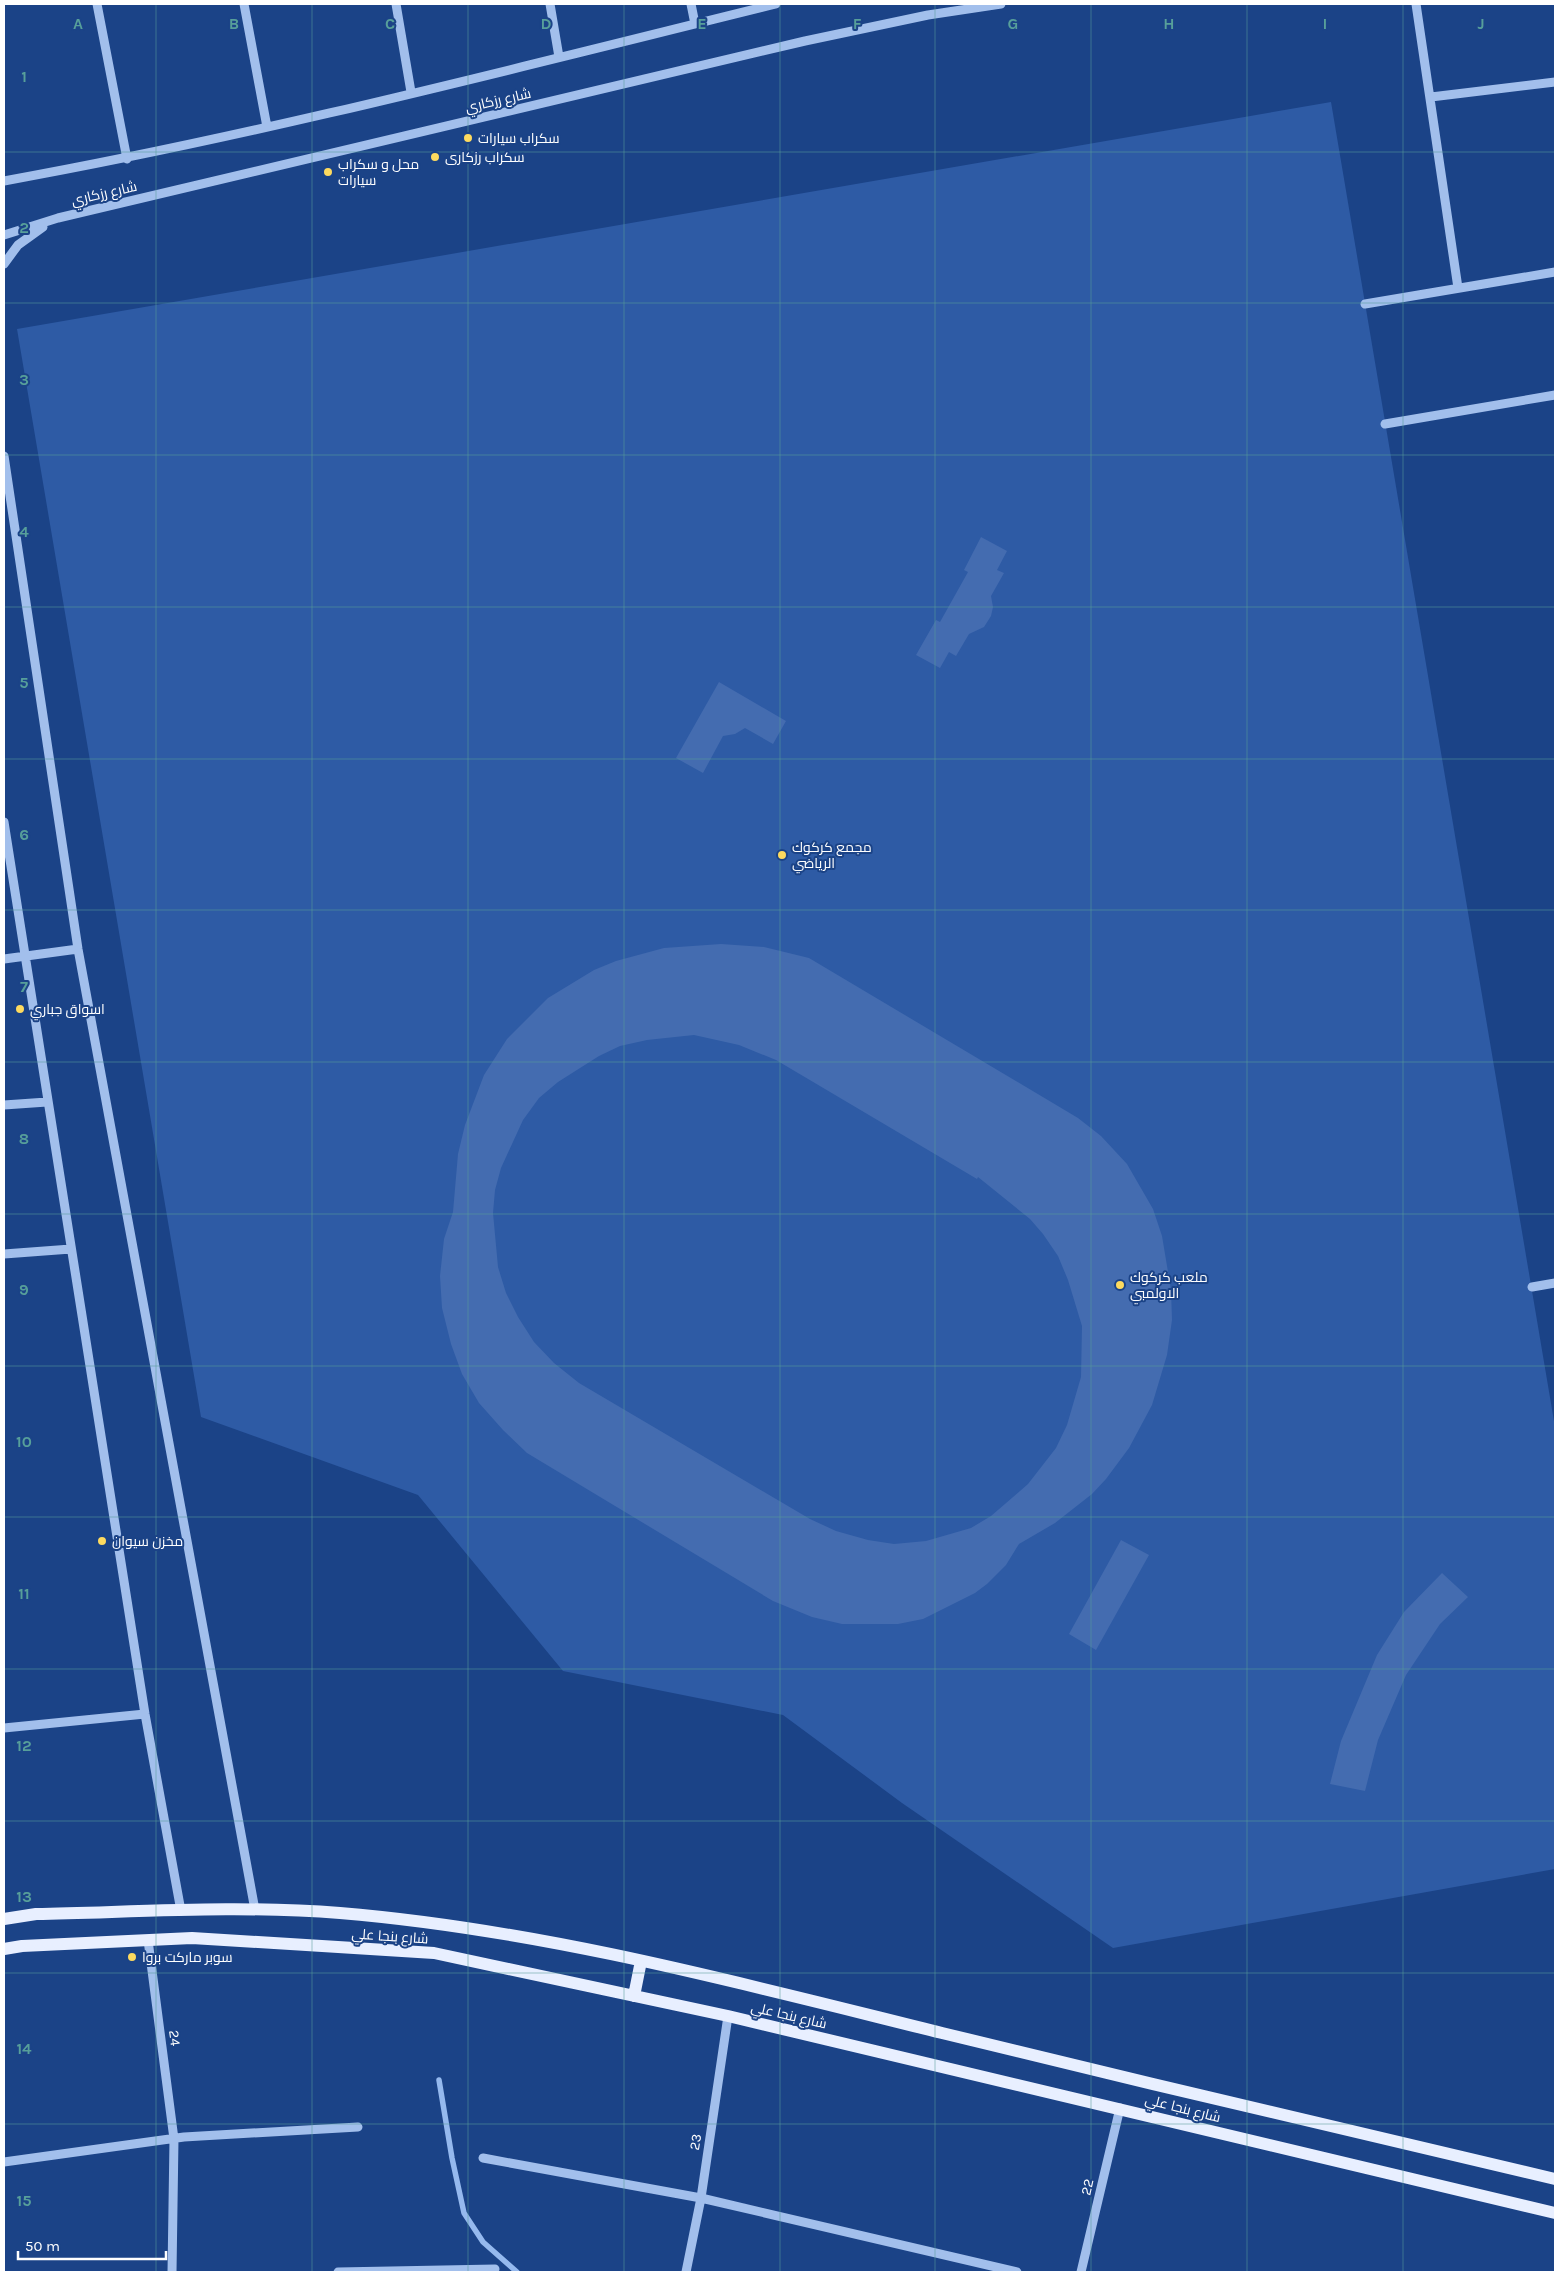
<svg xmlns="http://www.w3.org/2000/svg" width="1559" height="2276" font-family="Karla,Cairo,sans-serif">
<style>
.green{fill:#2e5ba5}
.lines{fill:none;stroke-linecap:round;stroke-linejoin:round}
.stream{stroke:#95b9ee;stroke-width:5.5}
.building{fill:#446cb0;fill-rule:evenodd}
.minor{stroke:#a2bfec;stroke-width:9}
.major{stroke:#e8efff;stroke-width:12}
.grid{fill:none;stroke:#579f9a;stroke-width:1;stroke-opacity:0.55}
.poi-dot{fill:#fdda5f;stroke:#1b4387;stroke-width:2}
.labels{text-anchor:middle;stroke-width:4;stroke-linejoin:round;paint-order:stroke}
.street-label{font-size:14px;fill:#fff;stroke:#1b4387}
.poi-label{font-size:14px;fill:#fff;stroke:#1b4387;text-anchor:start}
.grid-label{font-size:16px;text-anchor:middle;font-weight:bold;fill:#579f9a;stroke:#1b4387;stroke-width:4;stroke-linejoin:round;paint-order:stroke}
</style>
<rect width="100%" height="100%" fill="#1b4387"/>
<path class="green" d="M1331,102L1555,1427V1869L1113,1948L902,1803L783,1715L563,1671L418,1495L201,1417L17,329Z"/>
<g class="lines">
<path class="stream" d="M439,2080L452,2158L464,2213L483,2242L517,2272"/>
</g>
<path class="building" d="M981,537L1007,551L997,570L1004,573L991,596L993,607L991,616L984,627L969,634L956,656L949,652L940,668L916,655L936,620L940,622L968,572L964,570Z
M719,682L786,721L773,744L745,728L735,734L723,736L703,773L676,758Z
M721,944L764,947L809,958L1078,1118L1101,1136L1127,1164L1153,1209L1162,1236L1171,1290L1172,1320L1167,1355L1152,1405L1129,1448L1106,1479L1092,1494L1055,1523L1019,1544L1006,1565L987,1584L975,1593L923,1619L898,1624H842L812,1617L773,1601L527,1453L503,1430L479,1403L462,1374L451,1344L442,1308L440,1276L444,1239L453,1212L458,1154L465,1125L484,1075L507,1039L548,998L594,970L616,961L664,948ZM694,1035L739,1045L776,1060L977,1179L978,1177L1030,1219L1043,1234L1058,1256L1068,1280L1082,1326L1081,1377L1067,1425L1056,1448L1028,1484L991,1516L971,1528L926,1541L894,1544L868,1540L836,1531L810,1519L579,1383L554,1363L534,1342L518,1317L506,1293L498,1267L493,1213L495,1190L501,1168L523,1120L539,1098L558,1082L599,1056L620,1046L647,1040Z
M1121,1540L1149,1555L1096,1650L1069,1634Z
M1442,1573L1468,1597L1440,1624L1406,1675L1378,1740L1365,1791L1330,1784L1341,1741L1377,1655L1404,1612Z"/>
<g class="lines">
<path class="minor" d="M97,4L127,159
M244,4L267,127
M396,4L411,92
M550,4L559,57
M691,4L695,24
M1416,4L1458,288
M1431,97L1555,82
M4,181C264,134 520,67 776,4
M4,235L58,218L805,41L928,15L1001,4
M4,264L18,245L43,227
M1365,304L1555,272
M1385,424L1555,395
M4,456L78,949L255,1910
M4,822L145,1714L181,1911
M4,959L78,949
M4,1105L47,1102
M4,1254L71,1249
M1532,1287L1555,1283
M4,1728L145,1714
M148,1940L174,2139L172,2272
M483,2158L701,2198L1017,2272
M4,2162L184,2137L358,2127
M338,2272L495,2269
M686,2272L701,2198L728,2016
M1081,2272L1120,2108"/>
<path class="major" d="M4,1919L36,1914C137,1912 239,1905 340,1913C544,1930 744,1984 942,2033C1146,2083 1351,2131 1555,2179
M4,1949L22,1946L192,1938L434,1953L728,2016L1555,2213
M634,1996L641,1961"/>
</g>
<path class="grid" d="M156,4V2272M312,4V2272M468,4V2272M624,4V2272M780,4V2272M935,4V2272M1091,4V2272M1247,4V2272M1403,4V2272M4,152H1555M4,303H1555M4,455H1555M4,607H1555M4,759H1555M4,910H1555M4,1062H1555M4,1214H1555M4,1366H1555M4,1517H1555M4,1669H1555M4,1821H1555M4,1973H1555M4,2124H1555"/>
<g class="poi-dot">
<circle cx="468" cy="138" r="5"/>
<circle cx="435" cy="157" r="5"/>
<circle cx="328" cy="172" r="5"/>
<circle cx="782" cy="855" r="5"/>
<circle cx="20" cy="1009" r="5"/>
<circle cx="1120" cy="1285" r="5"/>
<circle cx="102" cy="1541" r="5"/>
<circle cx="132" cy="1957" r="5"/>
</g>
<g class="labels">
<g class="street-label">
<text transform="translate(498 100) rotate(-13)" y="5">شارع رزكاري</text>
<text transform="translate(104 193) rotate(-13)" y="5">شارع رزكاري</text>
<text transform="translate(390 1936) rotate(4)" y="5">شارع بنجا علي</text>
<text transform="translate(789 2015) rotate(13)" y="5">شارع بنجا علي</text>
<text transform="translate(175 2038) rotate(82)" y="5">24</text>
<text transform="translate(1183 2108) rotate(14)" y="5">شارع بنجا علي</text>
<text transform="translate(695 2142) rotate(-81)" y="5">23</text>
<text transform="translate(1087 2187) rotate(-77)" y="5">22</text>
</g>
<g class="poi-label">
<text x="478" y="143">سكراب سيارات</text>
<text x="445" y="162">سكراب رزكارى</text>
<text x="338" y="169">محل و سكراب<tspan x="338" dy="16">سيارات</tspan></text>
<text x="792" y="852">مجمع كركوك<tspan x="792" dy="16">الرياضي</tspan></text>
<text x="30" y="1014">اسواق جباري</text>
<text x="1130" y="1282">ملعب كركوك<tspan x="1130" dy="16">الاولمبي</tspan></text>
<text x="112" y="1546">مخزن سيوان</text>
<text x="142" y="1962">سوبر ماركت بروا</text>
</g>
</g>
<g class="grid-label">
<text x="78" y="29">A</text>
<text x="234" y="29">B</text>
<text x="390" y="29">C</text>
<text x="546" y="29">D</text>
<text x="702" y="29">E</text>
<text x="857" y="29">F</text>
<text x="1013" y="29">G</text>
<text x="1169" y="29">H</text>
<text x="1325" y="29">I</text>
<text x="1481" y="29">J</text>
<text x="24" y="82">1</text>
<text x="24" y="233">2</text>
<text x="24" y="385">3</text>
<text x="24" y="537">4</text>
<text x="24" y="688">5</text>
<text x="24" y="840">6</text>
<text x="24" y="992">7</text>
<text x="24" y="1144">8</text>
<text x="24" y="1295">9</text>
<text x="24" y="1447">10</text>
<text x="24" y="1599">11</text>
<text x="24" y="1751">12</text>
<text x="24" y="1902">13</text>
<text x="24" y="2054">14</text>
<text x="24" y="2206">15</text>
</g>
<rect width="1559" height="2276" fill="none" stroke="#ffffff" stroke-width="10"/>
<path d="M18 2251v8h148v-8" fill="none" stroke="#ffffff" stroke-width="2.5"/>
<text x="25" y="2251" font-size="15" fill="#ffffff" stroke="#1b4387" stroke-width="4" paint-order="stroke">50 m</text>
</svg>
